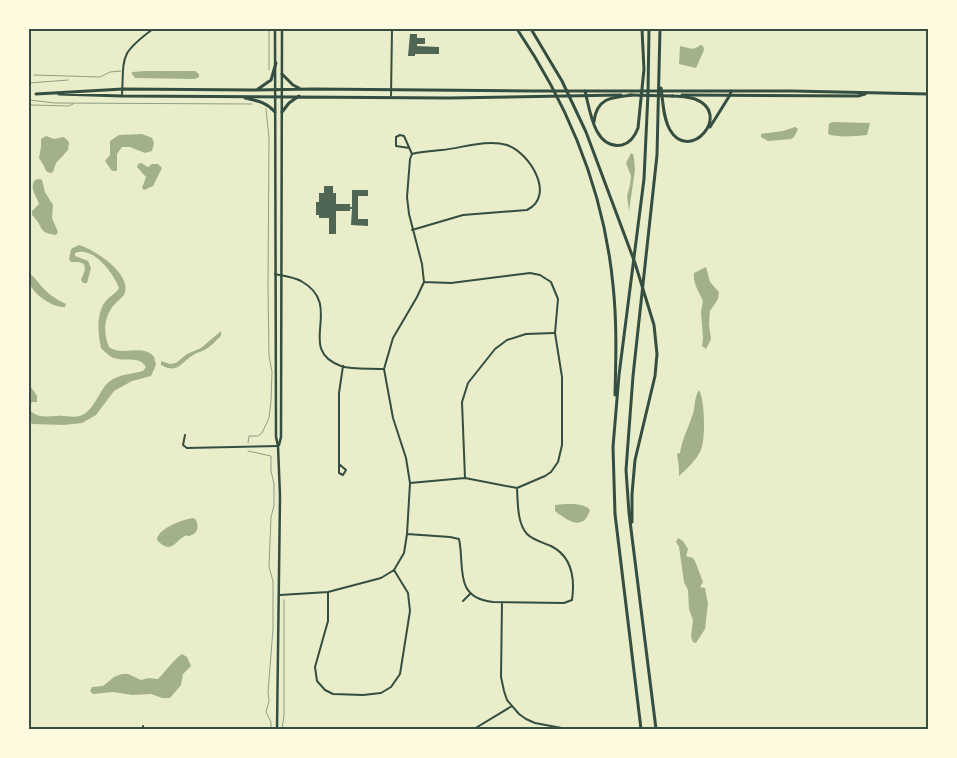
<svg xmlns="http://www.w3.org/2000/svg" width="957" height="758" font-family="Poppins,sans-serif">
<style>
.water{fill:#a3b18a}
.building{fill:#4f6655}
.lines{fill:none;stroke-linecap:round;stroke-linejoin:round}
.path{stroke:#344e41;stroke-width:0.5}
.service{stroke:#344e41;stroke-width:0.5}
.minor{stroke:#344e41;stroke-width:2}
.secondary{stroke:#344e41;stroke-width:2.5}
.primary{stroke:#344e41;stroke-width:3}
.motorway{stroke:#344e41;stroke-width:3}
.neatline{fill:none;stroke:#344e41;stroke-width:2}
</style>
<rect width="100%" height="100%" fill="#e9edc9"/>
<path class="water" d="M700,45L703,46L704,50L696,68L679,64L680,46C687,47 694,52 700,45Z
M145,71H195L199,74V77L195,79L135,78L132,74V72Z
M832,122L870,123L867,135C855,136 838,138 828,134L829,124Z
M795,127L798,129L794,137L791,139L768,141L761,137V134L783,131Z
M142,134L152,138L154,143L152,151L145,153L130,147H122L117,154V171H112L105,161L110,155V141L119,135Z
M46,136L54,139L64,137L69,142L68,150L56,163L53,172L50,173L46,171L44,166L39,158L41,147V139Z
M631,153L633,154C635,160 634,164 635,170L629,211L627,196L630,185L631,176L626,163Z
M141,163L148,167L152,164H158L162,168L153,186L144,190L142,188L146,177L137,167L138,164Z
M40,179L42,180L45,192L53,205L52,218L58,232L56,235C37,233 44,226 32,215V211L39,204C36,195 29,188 35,180Z
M79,245C94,249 134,275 124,295C121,299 116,302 113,306C104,318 103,333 109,347C122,357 143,343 154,357L156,365L151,376L132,381L114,391L96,415L82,423L64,425L32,424L29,420V384L37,396V402H32L29,409C37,419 47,416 57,416C65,415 72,418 80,416C95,411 99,389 110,381C119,374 133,374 143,371L146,367C139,355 125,362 114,358C110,357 104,351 101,348C98,335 96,314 105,302C109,296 116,294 119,288C114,274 93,245 75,253V256L88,261L91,268L87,283H83L81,280L85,270L84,264L79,262H71L69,259L71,249Z
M706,267L710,282L719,292L718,299L710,311L709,324L711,339L706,349L702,346L703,338L701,312L703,301C698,290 693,284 694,273Z
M29,274C35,276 38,283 43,288C50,295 57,300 66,304L65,307C54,308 38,297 32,288C29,284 29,279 29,274Z
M221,331V336C216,340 212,346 206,349C202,352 198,352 195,354C181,361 179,375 161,365V361L170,364L176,363L187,354L201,348Z
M699,390C705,400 706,442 700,452C696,460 685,471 679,476V468L677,454L680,453C682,438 690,425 694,410C695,403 695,396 699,390Z
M555,505C566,504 583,502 590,510C583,532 568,521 555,511Z
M194,518L196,520C199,527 198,534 189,536C187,536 186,535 185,536C175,540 172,556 157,540C157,529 183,519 194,518Z
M678,538L683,541L688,549L686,556L693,558L695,561L703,582L700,587L705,588L708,604L705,629L696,643L693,642L691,637L693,620L689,609L688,590L684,582L679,547L676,542Z
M182,654L187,657L191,666L183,674L181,685L170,698H162L151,694L132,695L113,692L93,694L90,691L92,687L103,686L114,677L122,674H128L141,680L148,678L158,679C166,671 172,661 182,654Z"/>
<path class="building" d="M410,34H417V38H425V44H417V46L439,47V54H415V56H408Z
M324,186H333V193H336V204H350V207H352V190H368V196H358V219H368V226L351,225L352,209H350V211H336V234H329V218H319V215H316V202H319V193H324Z"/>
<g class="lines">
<path class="path" d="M269,29V70
M29,83L68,80
M29,100L55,103L252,104
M29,104L32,105L69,106L73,104
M248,443L249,436H258L262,433L269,418L271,401L272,372L269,356L268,287L269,138L266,109
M248,451L271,456V471L274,484V506L271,517L269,567L273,581V629L268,692L269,701L266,712L271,722V729
M282,729L284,716V600"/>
<path class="service" d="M34,75L100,77L110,72L121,71"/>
<path class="minor" d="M122,96C124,56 119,54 153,29
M391,96L392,29
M412,154C421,151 432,151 442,150C462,148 487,139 507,145C530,153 556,196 527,210L463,215L412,230
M275,274C283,276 293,277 301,281C346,306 294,349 341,366C353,370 370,368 383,369
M185,435L183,445L187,448L278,446
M339,464L346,470L343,475L339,473V393L343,366
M465,478L462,402L468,383L495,349L507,340L526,334L554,333
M410,483L465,478L517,488L545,476L551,472L558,462L562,445V377L555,333L558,299L551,282L540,275L530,273L451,283L424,282
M407,534L450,537L459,539C465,566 453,598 493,602L564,603L572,600C575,579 573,557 551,546C544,543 533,540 527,534C517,523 518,503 517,489
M328,592V621L315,667L317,681L325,690L333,694L363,695L381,693L391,687L400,674L410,611L408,593L394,570
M280,595L328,592L381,578L394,570L404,553L407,534L410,483L406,458L393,418L384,369L393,338L417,297L424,282L422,264L409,214L407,197L410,159L412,154L404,136L400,135L396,137V146L409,148
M463,601L470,594
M502,602L501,677L504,691L507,700L519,714L526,719L535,723L567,729
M143,729V726
M474,729L512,706"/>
<path class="secondary" d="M275,29L276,437L278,446L280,496L277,729
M279,445L281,437L282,29"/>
<path class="primary" d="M282,74L293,85L299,88
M258,89L271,80L276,63
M36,94L123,89L253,90L313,89L533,91H793L928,94
M59,94L122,96L449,98L621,95
M629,95L673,96
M682,95L858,96L865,94
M245,98C258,101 266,102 275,112
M282,112L289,103L299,96"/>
<path class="motorway" d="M517,29C569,106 604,192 613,285C617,322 616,359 615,395
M531,29L562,81L586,132L635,263L654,325L657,354L655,376L635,460L632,494V522
M642,29L644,70
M661,88C663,101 663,118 670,130C690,164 733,113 695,99C688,97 680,96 672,96
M585,91C590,110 594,150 622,145C630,143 635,136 638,128L644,69
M594,122C596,98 612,97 632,95
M710,127L730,95L731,91
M641,729L615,514L613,447L619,375L644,179L648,93L649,29
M656,729L629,513L626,470L633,376L657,155L660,29"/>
</g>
<rect width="957" height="758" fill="none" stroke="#fefae0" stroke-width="60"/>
<rect x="30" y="30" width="897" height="698" class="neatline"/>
</svg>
